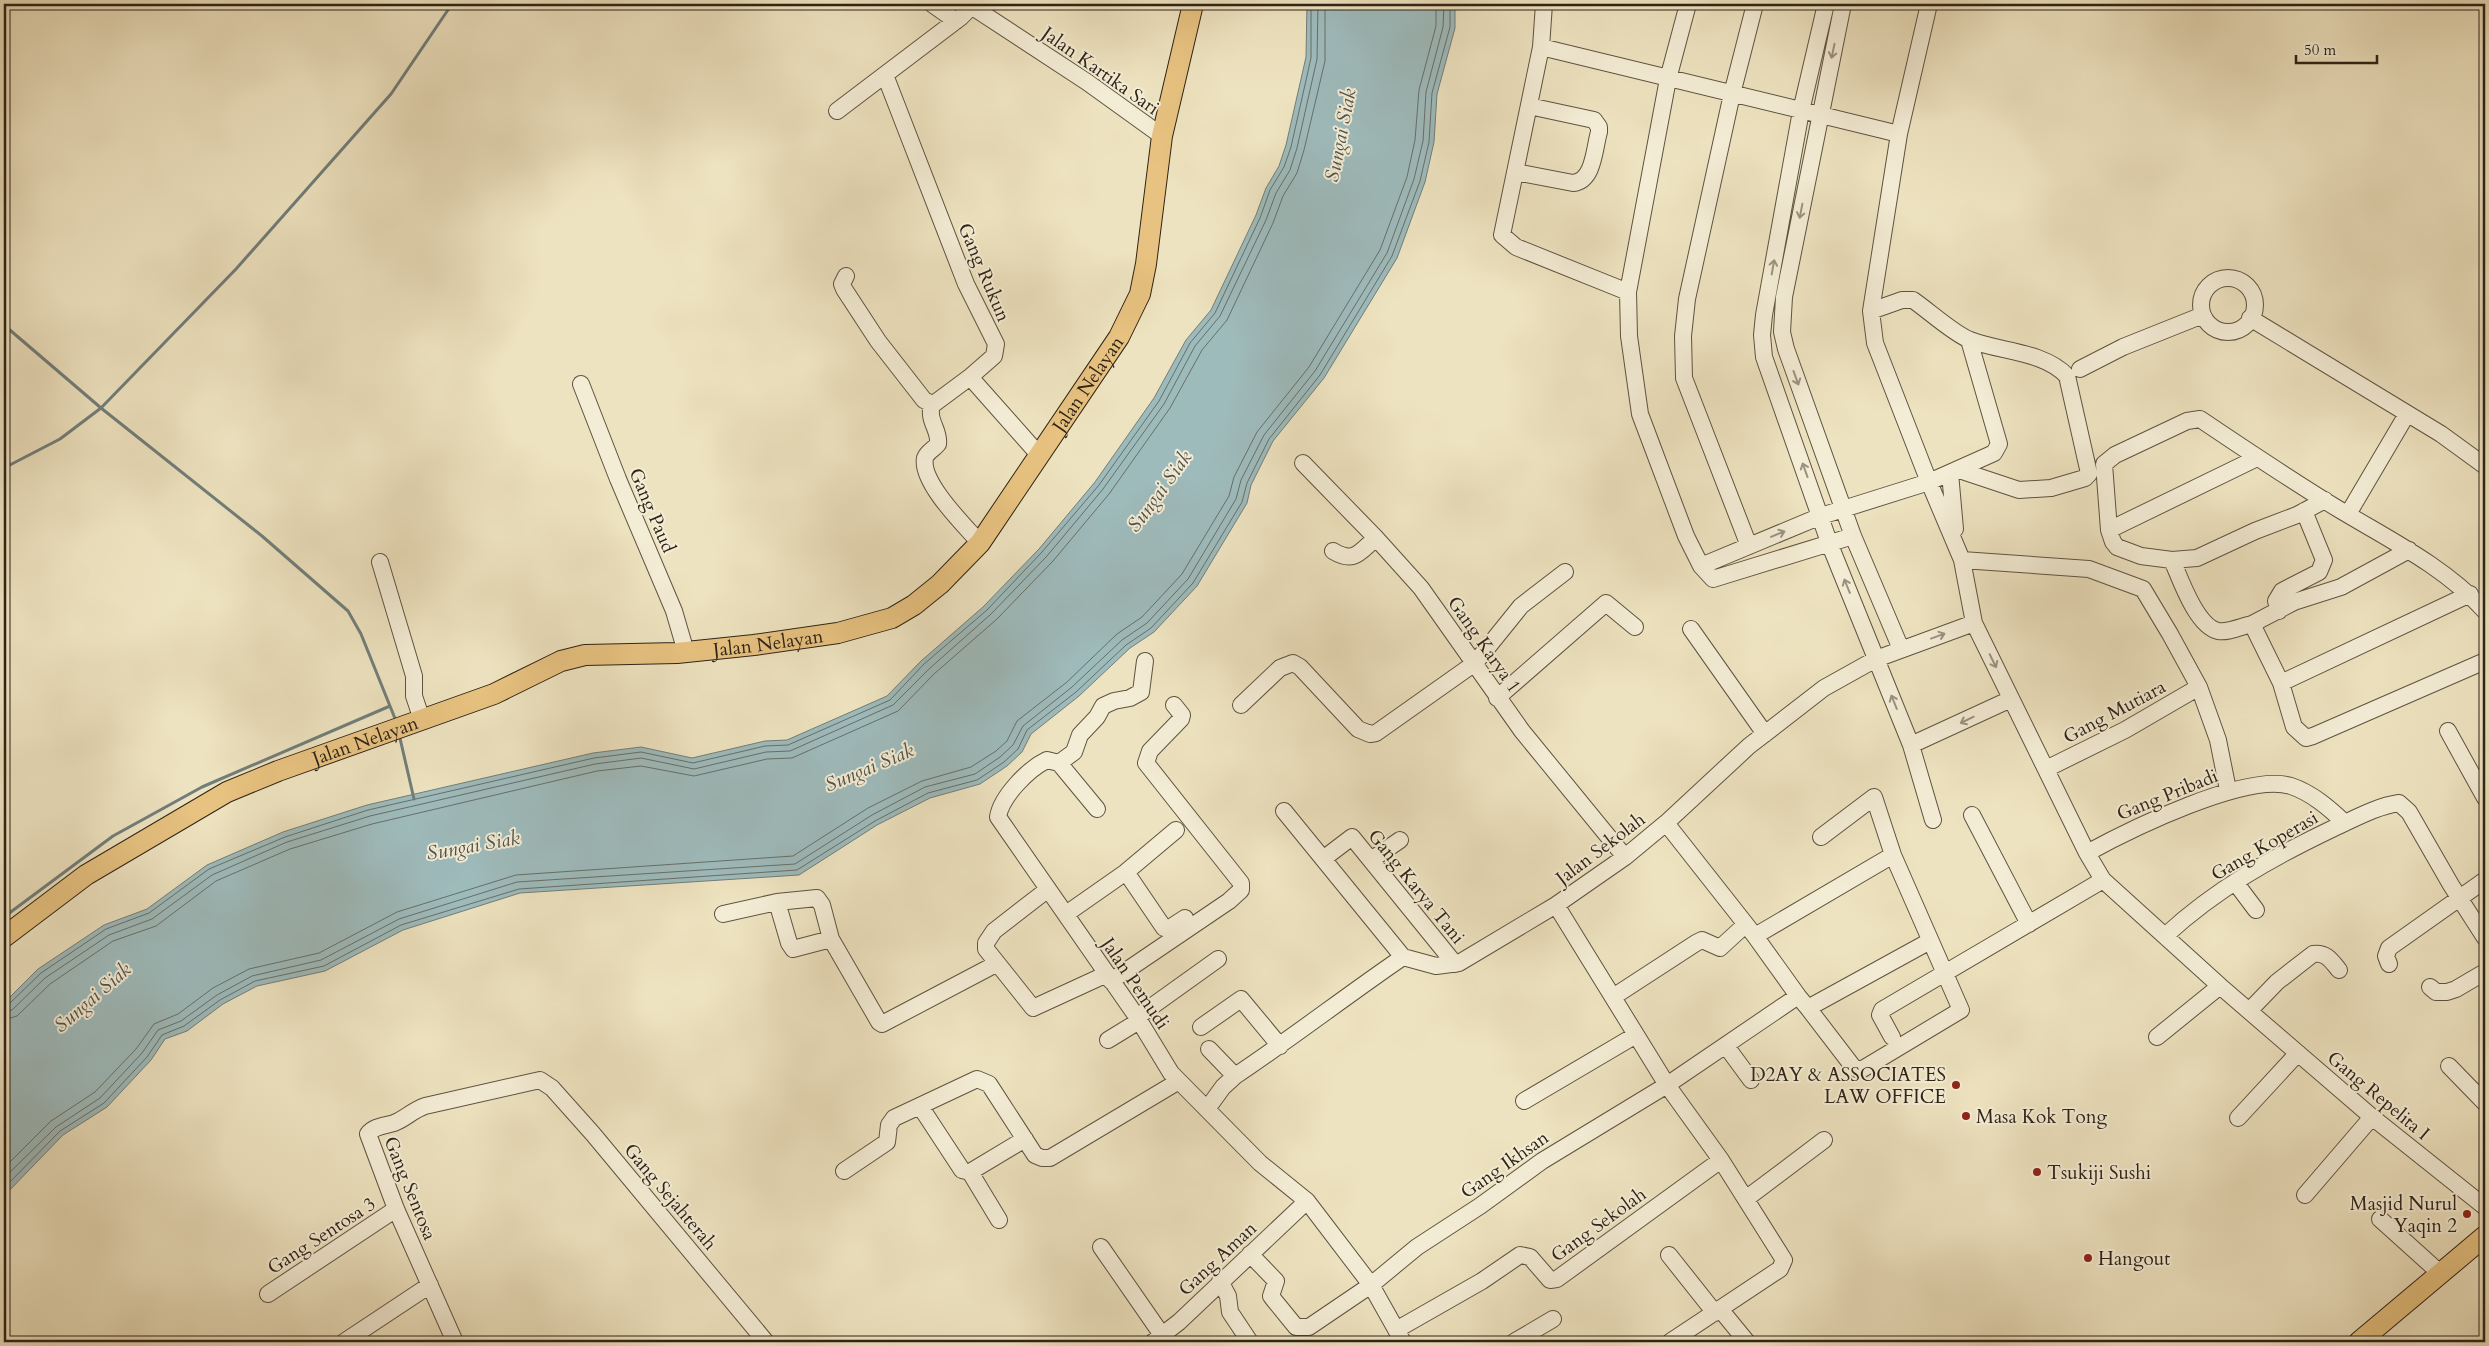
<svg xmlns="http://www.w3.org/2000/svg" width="2489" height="1346" font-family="Cardo,serif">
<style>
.water{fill:#9ebbbc;stroke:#717e7a}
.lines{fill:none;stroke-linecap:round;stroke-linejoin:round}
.shore{stroke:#666f69;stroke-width:1}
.stream{stroke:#717e7a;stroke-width:3}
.minor-casing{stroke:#5e5340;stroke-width:18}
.major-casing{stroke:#2e2316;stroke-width:22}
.minor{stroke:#f4edd6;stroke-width:16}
.major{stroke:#e7c280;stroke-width:20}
.oneway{stroke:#9b9280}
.poi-dot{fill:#8f2418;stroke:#f4edd6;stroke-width:2}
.labels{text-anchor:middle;stroke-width:4;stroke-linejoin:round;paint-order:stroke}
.street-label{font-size:19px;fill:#2e2316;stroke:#f4edd6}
.poi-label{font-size:19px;fill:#2e2316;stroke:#f4edd6;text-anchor:start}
.water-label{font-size:20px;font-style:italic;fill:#505148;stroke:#f4edd6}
</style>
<rect width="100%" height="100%" fill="#eee3c0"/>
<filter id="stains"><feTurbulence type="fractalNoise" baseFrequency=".004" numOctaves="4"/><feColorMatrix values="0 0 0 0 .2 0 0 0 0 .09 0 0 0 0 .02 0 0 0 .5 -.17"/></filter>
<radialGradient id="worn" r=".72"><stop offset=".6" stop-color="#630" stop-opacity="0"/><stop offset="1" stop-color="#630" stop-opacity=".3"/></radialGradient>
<path class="water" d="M1307,4H1455V28L1437,94L1434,142L1425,182L1397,258L1324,378L1273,441L1251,485L1247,503L1197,586L1154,632L1130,648L1079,696L1031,734L1022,752L1007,766L980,784L930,798L877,825L799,875L520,893L403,930L325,971L257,986L223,1004L187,1031L165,1039L151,1060L107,1107L63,1135L4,1196V1003L38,969L104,925L147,909L207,865L283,832L367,805L593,753L641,747L692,758L765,741L787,740L887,696L921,661L983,607L1039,549L1095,482L1154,398L1186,340L1211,310L1256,215L1266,188L1279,166L1286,145L1306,57Z"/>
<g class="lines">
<path class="shore" d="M4,1006L9,1004L41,973L106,929L149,913L209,869L285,837L368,810L594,758L641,752L693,763L765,746L788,745L890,700L924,664L987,610L1042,552L1099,485L1159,401L1190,343L1215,313L1260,218L1270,190L1284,167L1291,147L1311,58V4
M4,1012L12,1010L45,978L109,935L152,919L212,875L287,842L370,816L595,764L641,758L694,769L766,752L790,751L893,705L929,669L991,614L1047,556L1103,489L1164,404L1195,346L1220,316L1266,220L1276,193L1290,170L1297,148L1317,59L1318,4
M4,1020L17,1016L50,984L113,941L156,926L216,881L290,849L372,824L597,771L641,766L694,776L767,759L792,758L898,711L934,674L997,619L1053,561L1109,494L1170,408L1202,350L1227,320L1273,223L1283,196L1297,173L1304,150L1325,61V4
M4,1168L51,1121L95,1092L136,1049L154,1024L178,1014L213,988L249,969L319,953L397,912L516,875L793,856L868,808L922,781L971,767L996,751L1007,741L1017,721L1067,682L1117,634L1142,617L1182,574L1229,496L1234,477L1257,432L1309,367L1380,250L1407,177L1415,140L1419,90L1436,26V4
M4,1178L56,1127L100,1098L142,1053L158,1030L181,1021L217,995L252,976L321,960L399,919L517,882L795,864L872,815L925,787L975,774L1000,757L1013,745L1023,726L1072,687L1122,640L1147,623L1188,579L1236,499L1241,480L1264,435L1315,371L1387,253L1414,179L1423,141L1426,92L1443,27L1444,4
M4,1188L60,1131L104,1103L147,1057L162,1035L184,1026L220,1000L255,981L324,966L401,925L519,889L797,870L875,821L928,793L977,780L1004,762L1018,749L1027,730L1076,692L1126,645L1151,628L1193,583L1242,502L1247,483L1269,439L1320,375L1392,256L1420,181L1429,142L1432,93L1450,27V4"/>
<path class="stream" d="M4,325L101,408L262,536L348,611L361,634L396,721
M4,468L60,439L101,408L236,269L391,94L452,4
M399,734L414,799
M4,917L113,836L202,787L390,706"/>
<g class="minor-casing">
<path id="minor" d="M932,4L956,21
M968,4L1087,82L1162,136
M1544,4L1541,47L1502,235L1516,247L1628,292
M1688,4L1668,79L1628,292L1629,336L1640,414L1686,536L1701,566L1713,579L1853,536
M1826,4L1801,111L1764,315L1762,335L1764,357L1830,545L1911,745L1933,820
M1843,4L1784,297L1782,332L1786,349L1853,536L1901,649
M1929,4L1899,134L1871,311L1875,343L1929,482L1962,560L1974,623L2087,853L2103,880L2220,986L2372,1117L2485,1207
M1541,47L1899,134
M885,75L966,284L996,344L994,356L970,377L1040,456
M837,111L961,17L974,4
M1515,172L1573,183C1594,181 1594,149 1599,132V127L1594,120L1529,106
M846,276L842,284L844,289L878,341L924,400L932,404L935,403L970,377
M2201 305a27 27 0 1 1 54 0a27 27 0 1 1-54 0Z
M1871,311L1902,300H1913C1929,311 1954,334 1970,340C2001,352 2043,351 2067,376L2088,469L2089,474L2085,478L2051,488L2019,490L1959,470
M2250,318L2441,434L2485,466
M2080,369L2123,347L2203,315
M581,384L618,479L674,611L686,652
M932,404C927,422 940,429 938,444C934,449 927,452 925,458C920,482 965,526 980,543
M1303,463L1376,538L1421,588L1522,731L1625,857
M1950,473L1955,529
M2325,500L2297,515L2255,531L2197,558L2172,560L2141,556L2117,547L2113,542L2109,530L2104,464L2115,455L2187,421L2200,419C2246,450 2292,481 2340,510C2390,540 2445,567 2485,611
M2348,514L2407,414
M2109,530L2257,458
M1749,546L1684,378L1683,336L1687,299L1732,94L1755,4
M2409,550L2341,587L2294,602L2252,624L2281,683L2294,727L2306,738L2313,736L2485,661
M1333,551C1355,564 1359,552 1376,538
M1962,560L2089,569L2143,589L2170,634L2199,687L2218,740L2228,790
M2172,560C2180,578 2196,626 2218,631C2227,633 2243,626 2252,624
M380,562L414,676V696L422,720
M1701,566L1821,516L1929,482L1994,453L1999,444L1969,340
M2279,611L2276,601L2282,591L2319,572L2324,560L2304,511
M1691,629L1765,734
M2281,683L2470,594
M1497,698L1606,603L1635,627
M1241,705L1280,668L1293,663L1300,667L1358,729L1370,734L1376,733L1475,663L1521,606L1565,572
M2448,731L2485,798
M1911,745L2011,699
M1059,763L1074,752L1080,735L1097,717L1103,706L1114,701L1130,698L1141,692L1145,661
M2046,769L2125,730L2199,687
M1097,809L1059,763L1047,760C1028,769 1001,797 998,817L1137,1017L1171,1073L1260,1163L1307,1201L1371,1285L1403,1342
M1284,811L1403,957
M1972,815L2029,924
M1666,823L1755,936L1798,996
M2087,853C2129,830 2246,772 2291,786C2312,793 2329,808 2345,823
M1323,859L1352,837L1455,964
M1371,860L1400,840
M1126,872L1164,928L1168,929L1185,918
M2235,882L2256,910
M1047,890L994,931L986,943V949L1033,1008L1107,974
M777,902L789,943L793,949L831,939
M1556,905L1667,1085L1721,1160L1784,1260L1780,1269L1670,1342
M723,914L777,902L817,898L822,905L831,939L879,1022L882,1024L996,964
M1066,914L1126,872L1176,830
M2166,935C2216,889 2273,857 2334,828C2354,819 2377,806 2399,803L2409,812L2451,885L2485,938
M1755,936L1893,855
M2389,964L2386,956L2389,948L2485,880
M1111,981L1229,901L1241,890V883L1146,763L1150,751L1181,719L1182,715L1174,705
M2430,987L2436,992H2447L2456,989L2485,972
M1613,997L1696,943L1702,940L1720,948L1745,925
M1808,1008L1854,1068L1861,1070L1961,1010L1893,855L1874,797L1821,837
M2249,1011L2277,982L2313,954C2326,952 2331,960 2339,970
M1137,1017L1218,959
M1201,1027L1241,999L1280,1046
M1892,1037L1880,1015L1882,1010L2103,880
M2157,1037L2220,986
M1108,1040L1139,1021
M1726,1046L1751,1080
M2449,1066L2485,1103
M1235,1076C1292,1038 1346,996 1403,957L1436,966L1459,963L1556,905L1625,857L1666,823L1749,746L1824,688L1876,659L1974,623
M1524,1101L1636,1035
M920,1106L962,1170L970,1172L1025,1139
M1207,1109L1223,1087L1235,1076L1209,1049
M2238,1118L2298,1053
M844,1171L887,1142L889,1125L894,1118L977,1079L989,1084L1035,1155L1042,1158H1050L1179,1081
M970,1172L999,1220
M2305,1195L2372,1117
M1747,1198L1824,1140
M2380,1219L2441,1274
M1101,1247L1162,1335
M1250,1254L1276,1281L1271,1296L1274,1300L1296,1327H1309L1371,1285L1417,1247L1480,1206L1542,1161L1667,1085L1798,996L1808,1008L1930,941
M1669,1255L1715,1313
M1220,1281L1228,1296L1230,1312L1250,1342
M268,1294L396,1209
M1720,1309L1747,1342
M1396,1330L1482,1281L1520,1255L1530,1257L1550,1280L1557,1279L1721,1160
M344,1342L430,1285
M455,1342L396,1209L368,1134C374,1126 385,1126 394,1123C405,1119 413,1110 425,1106L540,1080L552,1088L593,1134L766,1342
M1153,1342L1179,1322L1307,1201
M1514,1342L1553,1319"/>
</g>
<g class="major-casing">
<g id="major">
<path id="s1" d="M4,937L86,875L227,792L278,771L494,694L561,661L585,655L677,653L754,645L838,633L892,618L914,605L940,584L980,543L1119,337L1140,294L1146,264L1162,136L1193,4"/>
<path d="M2359,1342L2485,1236"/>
</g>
</g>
<use href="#minor" class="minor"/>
<use href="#major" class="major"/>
</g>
<defs><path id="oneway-shaft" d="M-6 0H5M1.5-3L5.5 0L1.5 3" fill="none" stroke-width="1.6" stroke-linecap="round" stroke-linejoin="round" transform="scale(1.25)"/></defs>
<g class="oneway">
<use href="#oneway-shaft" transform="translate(1833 51) rotate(102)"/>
<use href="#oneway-shaft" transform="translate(1801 211) rotate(101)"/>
<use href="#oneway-shaft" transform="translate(1773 267) rotate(-80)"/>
<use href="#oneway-shaft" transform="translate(1796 378) rotate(70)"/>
<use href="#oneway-shaft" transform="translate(1805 470) rotate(-110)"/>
<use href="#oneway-shaft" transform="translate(1778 534) rotate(-22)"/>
<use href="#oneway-shaft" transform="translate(1847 586) rotate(-112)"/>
<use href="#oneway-shaft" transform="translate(1938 636) rotate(-20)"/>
<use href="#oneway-shaft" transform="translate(1993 661) rotate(64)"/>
<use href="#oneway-shaft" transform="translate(1894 702) rotate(-112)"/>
<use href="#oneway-shaft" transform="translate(1967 720) rotate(154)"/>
</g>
<g class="poi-dot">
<circle cx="1956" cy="1085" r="5"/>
<circle cx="1966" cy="1116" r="5"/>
<circle cx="2037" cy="1172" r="5"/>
<circle cx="2467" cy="1214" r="5"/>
<circle cx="2088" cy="1258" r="5"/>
</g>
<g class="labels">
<g class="street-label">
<text transform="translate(1101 70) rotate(35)" y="7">Jalan Kartika Sari</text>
<text transform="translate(985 272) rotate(67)" y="7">Gang Rukun</text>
<text dy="7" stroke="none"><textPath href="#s1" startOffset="1269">Jalan Nelayan</textPath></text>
<text transform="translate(653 510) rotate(67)" y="7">Gang Paud</text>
<text dy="7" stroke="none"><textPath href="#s1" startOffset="834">Jalan Nelayan</textPath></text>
<text transform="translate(1485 644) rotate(55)" y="7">Gang Karya 1</text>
<text transform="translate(2114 711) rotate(-28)" y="7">Gang Mutiara</text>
<text dy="7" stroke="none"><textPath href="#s1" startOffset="414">Jalan Nelayan</textPath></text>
<text transform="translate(2167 794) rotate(-22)" y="7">Gang Pribadi</text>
<text transform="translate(2264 845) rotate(-30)" y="7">Gang Koperasi</text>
<text transform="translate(1600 848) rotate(-37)" y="7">Jalan Sekolah</text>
<text transform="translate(1417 886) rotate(51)" y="7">Gang Karya Tani</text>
<text transform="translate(1136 983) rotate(56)" y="7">Jalan Pemudi</text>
<text transform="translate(2379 1095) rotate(40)" y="7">Gang Repelita I</text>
<text transform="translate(1504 1164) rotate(-35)" y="7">Gang Ikhsan</text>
<text transform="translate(411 1188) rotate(68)" y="7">Gang Sentosa</text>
<text transform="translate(671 1196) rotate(50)" y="7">Gang Sejahterah</text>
<text transform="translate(1598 1224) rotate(-36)" y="7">Gang Sekolah</text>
<text transform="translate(321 1235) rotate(-33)" y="7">Gang Sentosa 3</text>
<text transform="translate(1217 1258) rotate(-43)" y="7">Gang Aman</text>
</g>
<g class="poi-label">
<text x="1946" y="1081" text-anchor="end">D2AY &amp; ASSOCIATES<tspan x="1946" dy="22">LAW OFFICE</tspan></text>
<text x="1976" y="1123">Masa Kok Tong</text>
<text x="2047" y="1179">Tsukiji Sushi</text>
<text x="2457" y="1210" text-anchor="end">Masjid Nurul<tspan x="2457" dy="22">Yaqin 2</tspan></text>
<text x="2098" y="1265">Hangout</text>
</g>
<g class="water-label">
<text transform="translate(1340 135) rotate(-79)" y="7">Sungai Siak</text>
<text transform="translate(1159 491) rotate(-54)" y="7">Sungai Siak</text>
<text transform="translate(869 767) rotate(-23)" y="7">Sungai Siak</text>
<text transform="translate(473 845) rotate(-10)" y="7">Sungai Siak</text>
<text transform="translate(92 997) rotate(-41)" y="7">Sungai Siak</text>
</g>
</g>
<rect width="2489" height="1346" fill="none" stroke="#eee3c0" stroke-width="20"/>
<rect x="5" y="5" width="2479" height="1336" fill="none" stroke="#2e2316" stroke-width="2.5"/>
<rect x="10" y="10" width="2469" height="1326" fill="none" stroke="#2e2316"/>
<path d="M2296 55v8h81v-8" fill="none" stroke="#2e2316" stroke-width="2.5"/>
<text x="2304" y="55" font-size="15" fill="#2e2316" stroke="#f4edd6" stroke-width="4" paint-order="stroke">50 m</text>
<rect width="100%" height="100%" filter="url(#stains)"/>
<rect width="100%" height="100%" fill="url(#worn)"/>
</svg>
